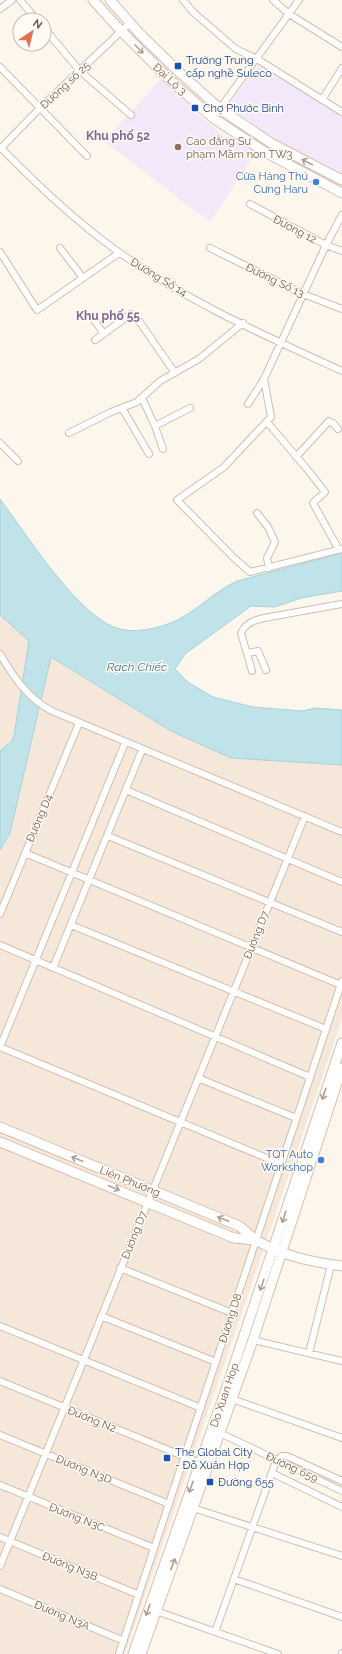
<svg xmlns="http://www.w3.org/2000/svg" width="342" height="1654" font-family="Raleway,sans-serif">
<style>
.residential{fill:#f5e8da}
.education{fill:#f3e8fa}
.water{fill:#bfe3e8;stroke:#a5d3da}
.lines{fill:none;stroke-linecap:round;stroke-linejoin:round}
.street-casing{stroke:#d1beb0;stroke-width:8}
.secondary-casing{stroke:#d6c0b0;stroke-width:11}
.street{stroke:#fff;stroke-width:6}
.secondary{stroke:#fff;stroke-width:9}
.oneway{stroke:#af9d94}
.transit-dot{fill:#1a4fb4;stroke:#fffaf3;stroke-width:1.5}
.education-dot{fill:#8d6e63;stroke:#fffaf3;stroke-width:1.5}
.shop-dot{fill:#3f7fe0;stroke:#fffaf3;stroke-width:1.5}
.labels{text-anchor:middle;stroke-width:3;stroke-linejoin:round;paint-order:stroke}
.transit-label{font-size:11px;fill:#164399;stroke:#fffaf3;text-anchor:start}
.street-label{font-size:11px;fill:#7a5c4d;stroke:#fffaf3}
.education-label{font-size:11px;fill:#785e54;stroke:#fffaf3;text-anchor:start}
.shop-label{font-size:11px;fill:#366cbe;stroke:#fffaf3;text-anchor:end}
.neighbourhood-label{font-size:12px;font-weight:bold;fill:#846695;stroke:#fffaf3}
.water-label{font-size:12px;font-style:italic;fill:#437c86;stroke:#fffaf3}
</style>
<rect width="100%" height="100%" fill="#fdf6ec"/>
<path class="residential" d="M0,615L20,633L69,669L171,731L231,758L342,765V1019L125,1654H0Z"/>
<path class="education" d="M260,64L342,115V173L275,139L227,106Z
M161,79L219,133L256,152L210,222L104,141Z"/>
<path class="water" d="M0,499C26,533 79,619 120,629C135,633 154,629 168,624C194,615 212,592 237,581L342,553V591L301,598L275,607L251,606L185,654L175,669L189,683L213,697L253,707L302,711L315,708L342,710V765L231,758L171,731L51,657L10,833L0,850V751L12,741L14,736L29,641L0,615Z"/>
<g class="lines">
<g class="street-casing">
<path id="street" d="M20,0L37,20
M183,0L193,12L236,49L257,59L342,112
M273,0L289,14L342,47
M0,9L12,0
M44,28L80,71L131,115
M0,67L87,156
M322,100L342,68
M213,118L299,0
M0,147C38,185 76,222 120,253C188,302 266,336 342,371
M1,148L40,108L130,23
M250,204L326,245L342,251
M342,215L326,245L264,379L271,417L224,467L177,500L234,558L250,572L342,549
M60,248L83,278
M210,248L303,294L342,309
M0,252L37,310L119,253
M92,317L104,334
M95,340L131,314L139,321L175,373
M142,398L155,426L190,408
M248,404L264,379
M122,408L149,454
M267,422L307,469L325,492L313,503L339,550
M155,426L163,449
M69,433L111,412L137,402L160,381L199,359L243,323
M0,443L18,461
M296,457L329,421L333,423L338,429
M257,513L268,527L275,542L267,558L269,568
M248,653L258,651L266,670
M0,654C13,676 28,699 52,711L342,832
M252,671L241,633C246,623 254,620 264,618L342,604
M126,790L342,882
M108,836L342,932
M25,853L341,985
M0,914L79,723
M71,925L326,1029
M0,945L310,1077
M53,968L142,750
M0,1047L125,743
M0,1047L281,1164
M198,1078L296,1118
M120,1268L232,1313
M101,1316L216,1362
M0,1326L201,1408
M253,1340L342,1361
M309,1353L331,1265
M0,1381L200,1463
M232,1399L342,1438
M220,1433L342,1491
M0,1435L169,1504
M272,1473L342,1507
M0,1485L154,1548
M193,1508L342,1556
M0,1537L139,1595
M0,1566L305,816
M234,1579L342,1617
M0,1589L124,1641
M156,1611L278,1654
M215,1632L276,1461L282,1456H287L342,1481
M119,1654L342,981
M342,1654V1653"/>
</g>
<g class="secondary-casing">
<path id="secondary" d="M93,0L122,32L169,79L213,118L265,152L342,193
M110,0L140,34L178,71L220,109L271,143L342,180
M0,1127L239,1226C245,1230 250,1236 256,1240C282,1256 312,1262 342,1266
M0,1142L234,1238L256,1240
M133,1654L225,1392L342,1043
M141,1654L253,1340L342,1068"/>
</g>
<use href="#street" class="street"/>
<use href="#secondary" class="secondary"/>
</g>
<defs><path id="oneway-shaft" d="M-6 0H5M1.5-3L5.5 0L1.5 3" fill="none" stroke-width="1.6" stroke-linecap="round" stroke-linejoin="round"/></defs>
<g class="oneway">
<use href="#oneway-shaft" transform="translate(139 49) rotate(45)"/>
<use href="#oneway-shaft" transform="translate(307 162) rotate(-152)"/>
<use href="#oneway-shaft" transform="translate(324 1094) rotate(108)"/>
<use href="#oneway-shaft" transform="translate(77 1159) rotate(-158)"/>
<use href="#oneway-shaft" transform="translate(114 1188) rotate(22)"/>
<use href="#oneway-shaft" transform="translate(284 1217) rotate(108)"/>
<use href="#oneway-shaft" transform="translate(223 1219) rotate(-158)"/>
<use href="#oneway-shaft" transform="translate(262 1285) rotate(109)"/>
<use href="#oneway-shaft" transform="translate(191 1487) rotate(110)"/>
<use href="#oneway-shaft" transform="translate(173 1564) rotate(-70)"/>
<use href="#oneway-shaft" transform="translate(148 1610) rotate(109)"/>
</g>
<g class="transit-dot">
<rect x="174" y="62" width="8" height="8" rx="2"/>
<rect x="191" y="104" width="8" height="8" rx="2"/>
<rect x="163" y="1454" width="8" height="8" rx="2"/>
<rect x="206" y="1478" width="8" height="8" rx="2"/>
</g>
<circle class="education-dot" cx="178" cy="147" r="4"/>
<g class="shop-dot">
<circle cx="316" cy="182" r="4"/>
<circle cx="321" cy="1160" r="4"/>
</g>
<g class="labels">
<g class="transit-label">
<text x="186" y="64">Trường Trung<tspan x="186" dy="13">cấp nghề Suleco</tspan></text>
<text x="203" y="112">Chợ Phước Bình</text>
<text x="175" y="1456">The Global City<tspan x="175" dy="13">- Đỗ Xuân Hợp</tspan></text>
<text x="218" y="1486">Đường 655</text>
</g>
<g class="street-label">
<text transform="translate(170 79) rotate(43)" y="4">Đại Lộ 3</text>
<text transform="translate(65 85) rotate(-43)" y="4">Đường số 25</text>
<text transform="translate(295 229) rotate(28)" y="4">Đường 12</text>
<text transform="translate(159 277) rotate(31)" y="4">Đường Số 14</text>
<text transform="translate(275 280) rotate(26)" y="4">Đường Số 13</text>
<text transform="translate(39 818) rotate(-67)" y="4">Đường D4</text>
<text transform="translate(256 935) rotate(-68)" y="4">Đường D7</text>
<text transform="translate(130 1181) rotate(22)" y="4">Liên Phường</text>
<text transform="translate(134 1235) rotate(-68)" y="4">Đường D7</text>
<text transform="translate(230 1318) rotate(-72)" y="4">Đường D8</text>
<text transform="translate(224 1395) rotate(-71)" y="4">Do Xuan Hop</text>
<text transform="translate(92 1419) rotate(22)" y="4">Đường N2</text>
<text transform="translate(292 1467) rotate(25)" y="4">Đường 659</text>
<text transform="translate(84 1469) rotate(22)" y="4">Đường N3D</text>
<text transform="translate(77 1517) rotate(22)" y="4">Đường N3C</text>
<text transform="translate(70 1566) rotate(22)" y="4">Đường N3B</text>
<text transform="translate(62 1615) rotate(23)" y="4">Đường N3A</text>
</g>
<g class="education-label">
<text x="186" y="145">Cao đẳng Sư<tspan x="186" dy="13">phạm Mầm non TW3</tspan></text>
</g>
<g class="shop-label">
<text x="308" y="180">Cửa Hàng Thú<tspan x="308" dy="13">Cưng Haru</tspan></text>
<text x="313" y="1158">TQT Auto<tspan x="313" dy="13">Workshop</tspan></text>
</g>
<g class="neighbourhood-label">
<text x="118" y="140">Khu phố 52</text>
<text x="108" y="320">Khu phố 55</text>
</g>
<g class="water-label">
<text x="137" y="671">Rạch Chiếc</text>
</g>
</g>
<g transform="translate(32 32) rotate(35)"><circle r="19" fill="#fffaf3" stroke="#cabbb1"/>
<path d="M0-3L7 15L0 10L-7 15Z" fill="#e76f51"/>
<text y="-6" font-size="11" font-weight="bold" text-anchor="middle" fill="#7a5c4d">N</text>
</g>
</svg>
